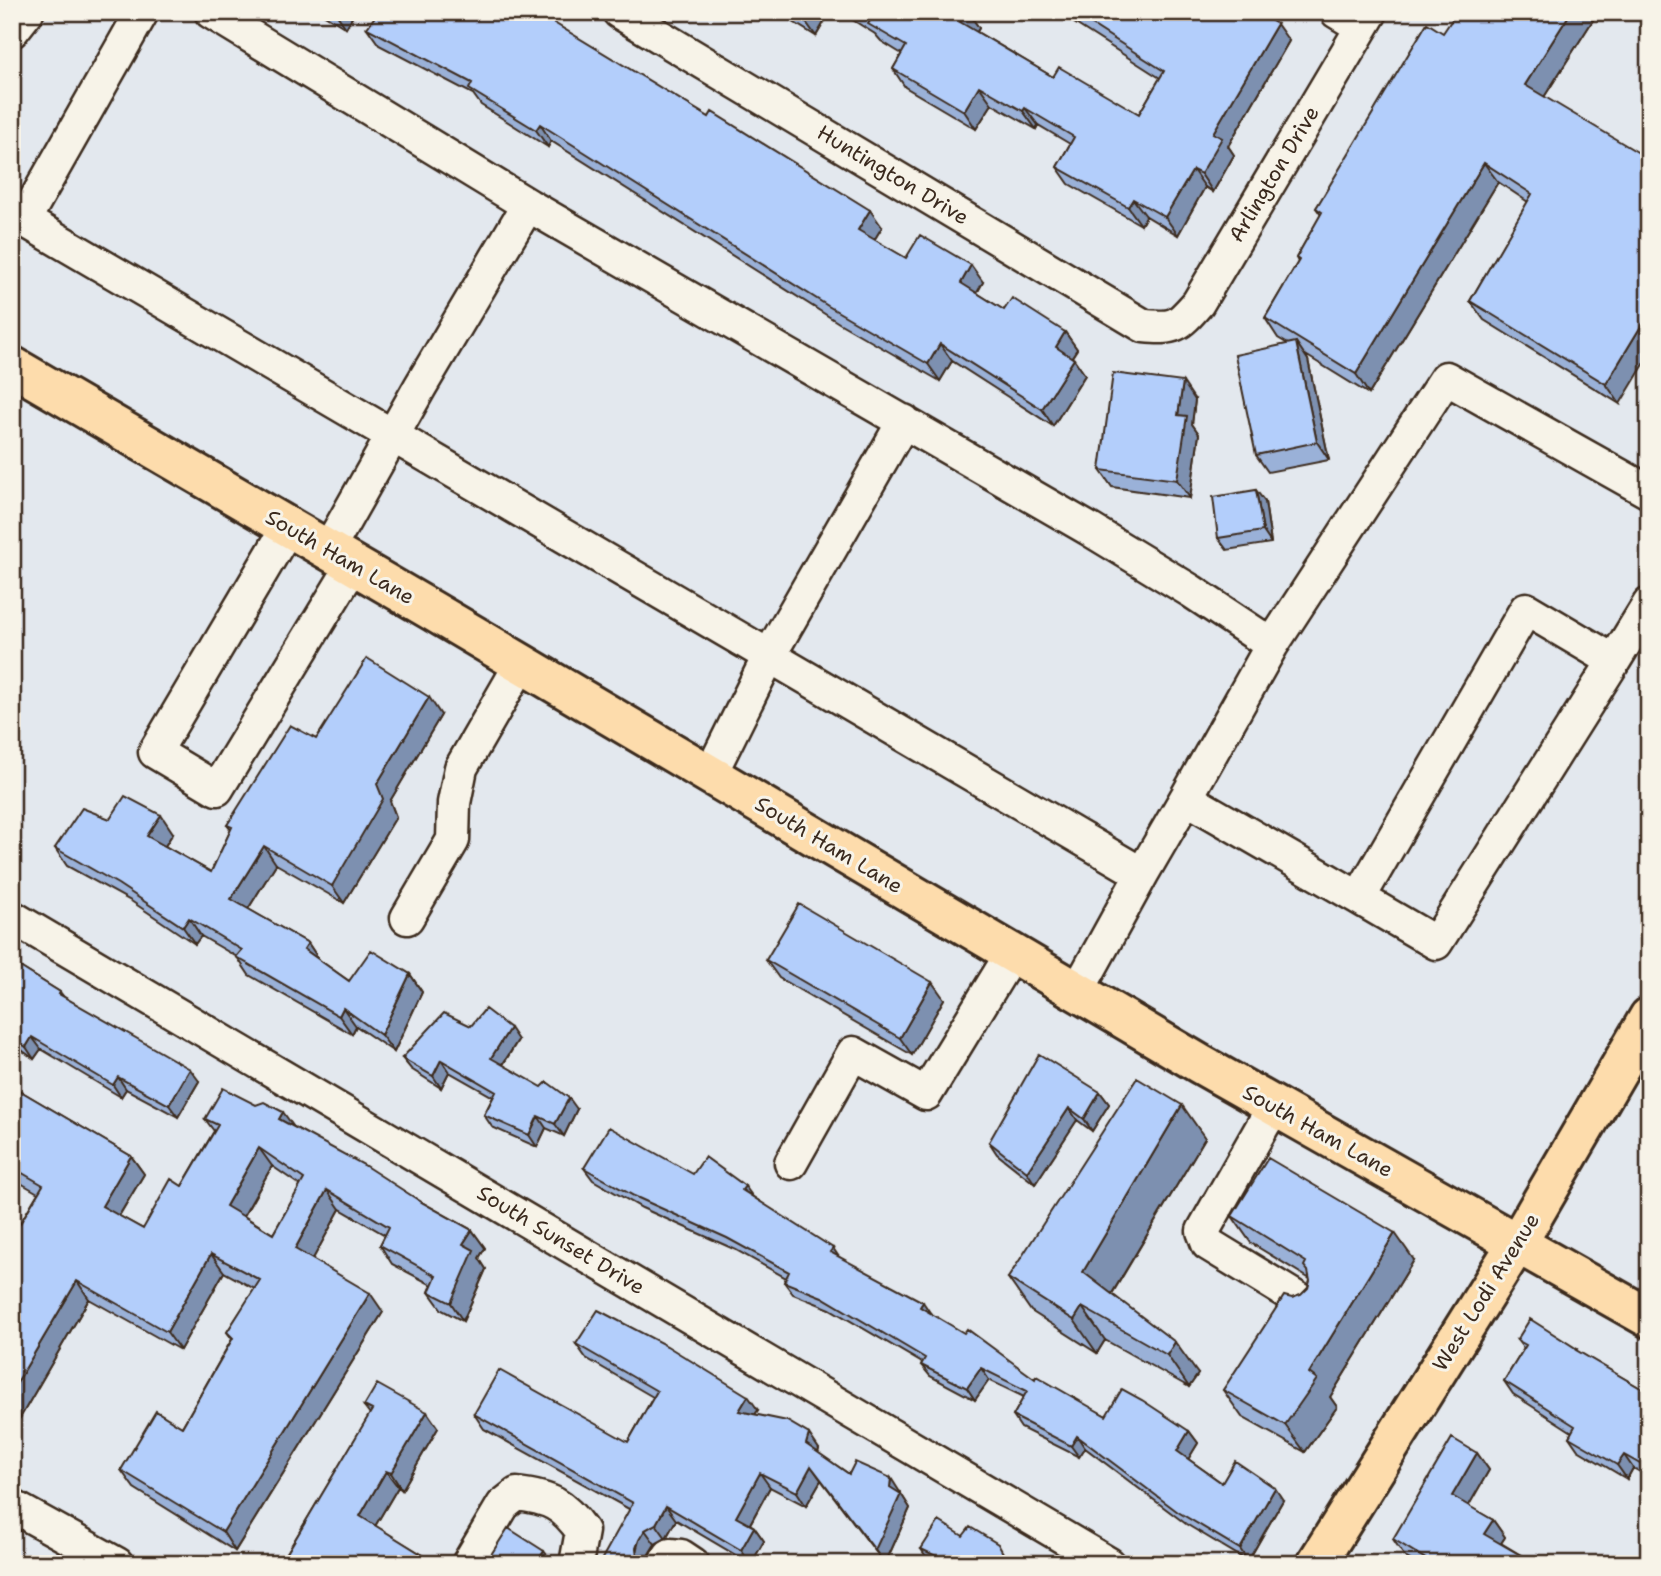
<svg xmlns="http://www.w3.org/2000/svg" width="1661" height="1576" font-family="'Shantell Sans',sans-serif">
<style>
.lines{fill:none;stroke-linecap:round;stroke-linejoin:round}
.minor-casing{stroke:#3b2a1e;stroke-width:37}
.major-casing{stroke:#3b2a1e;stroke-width:44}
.minor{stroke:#f7f3e8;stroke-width:32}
.major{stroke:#fddcac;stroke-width:38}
.wall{fill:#9ab1d8;stroke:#3b2a1e;stroke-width:2;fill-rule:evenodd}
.shaded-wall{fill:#7d90b0;stroke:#3b2a1e;stroke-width:2}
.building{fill:#b3cefb;stroke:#3b2a1e;stroke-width:2;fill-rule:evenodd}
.labels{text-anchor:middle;stroke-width:6;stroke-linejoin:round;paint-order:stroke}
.street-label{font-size:21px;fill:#3b2a1e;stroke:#f7f3e8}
</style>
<rect width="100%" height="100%" fill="#e3e8ee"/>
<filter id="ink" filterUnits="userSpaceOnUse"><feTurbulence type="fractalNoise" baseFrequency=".0143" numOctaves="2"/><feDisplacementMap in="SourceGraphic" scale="14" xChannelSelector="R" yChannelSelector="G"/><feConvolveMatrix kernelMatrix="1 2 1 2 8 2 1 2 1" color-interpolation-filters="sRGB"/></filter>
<g filter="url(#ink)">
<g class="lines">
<g class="minor-casing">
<path id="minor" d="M142,12L24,220L1142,874L1186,798L1359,898L1526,609L1614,661L1649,604
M211,12L528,205
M619,12L1144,326C1175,329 1178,326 1198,303L1371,12
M1337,12L1362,27
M12,31L27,12
M288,527L155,752L217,789L353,565
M328,550L420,387L528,205L1089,529L1191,591L1272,645L1446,378L1649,492
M710,775L769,656L904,421
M1186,798L1272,645
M1359,898L1436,943L1614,661
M12,917L1109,1564
M407,918L453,840L454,803L461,768L521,664
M1077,992L1142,874
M1274,1106L1203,1231L1208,1244L1311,1307
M791,1163L853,1053L926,1094L1012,953
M12,1506L117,1564
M468,1564L503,1505L517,1494C550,1498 563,1504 582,1531L576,1564
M664,1564L670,1555L681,1556L693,1564"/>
</g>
<g class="major-casing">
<path id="major" d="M12,366L431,610L1200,1064L1649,1318
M1316,1564L1518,1242L1649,1017"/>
</g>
<use href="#minor" class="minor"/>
<use href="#major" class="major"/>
</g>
<path class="wall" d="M320,12H355L346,28Z
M777,12H830L816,36Z
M840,12H968L979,28L977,32L1053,77L1139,114L1160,78L1057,12H1257L1289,41L1228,146L1234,155L1213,192L1205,187L1178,235L1146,216L1141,225L1069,184L1057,167L1070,144L1038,125L1036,129L992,104L976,129L905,87L893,69L902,54L881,41L875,34Z
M1593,20L1544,97L1620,404L1484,320L1470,301L1528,202L1498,182L1369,394L1304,354L1308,360L1329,460L1268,472L1256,455L1288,344L1278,338L1265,318L1298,262L1296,258L1321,215L1316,208L1443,33Z
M367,28L882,227L874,240L906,258L983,282L977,293L1004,310L1065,332L1077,349L1072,357L1085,375L1053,426L952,361L940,381L839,323L551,141L548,147L481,105L473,94L379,45Z
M1195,400L1192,424L1199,434L1190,498L1112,487L1100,470Z
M1265,502L1271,543L1227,550L1218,538Z
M441,715L390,801L396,817L344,903L276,864L248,909L308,943L319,960L349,981L410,974L422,992L394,1052L356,1026L352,1034L249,975L237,957L201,936L195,944L131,901L67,866L55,848L110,819L173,833L165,846L211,872L231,830L227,825L316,739Z
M766,960L944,999L912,1055L779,978Z
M12,962L60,992L64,997L199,1081L178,1117L126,1089L121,1097L41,1049L34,1059L12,1043Z
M471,1026L518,1040L503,1065L577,1109L564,1136L546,1128L537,1147L492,1127L484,1115L493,1097L449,1072L441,1088L411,1069L402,1058Z
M12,1086L131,1156L144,1174L119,1216L143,1229L182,1186L214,1131L205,1119L294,1127L423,1203L472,1230L485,1248L479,1258L486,1269L463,1321L442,1310L429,1292L432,1285L392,1264L380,1245L385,1235L340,1209L312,1260L383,1312L235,1551L134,1488L121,1470L182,1427L232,1339L227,1332L255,1289L224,1272L180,1350L89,1299L20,1418L12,1414V1237L38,1193L12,1178ZM272,1166L301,1186L273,1234L244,1216Z
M1100,1092L1109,1104L1092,1131L1077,1120L1035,1184L997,1154L989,1142Z
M1205,1138L1112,1294L1198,1374L1189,1387L1105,1340L1097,1353L1031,1311L1008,1278Z
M584,1168L693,1174L753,1197L839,1257L1035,1379L1106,1416L1189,1431L1198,1443L1188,1459L1222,1483L1283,1500L1248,1561L1186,1524L1085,1448L1079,1457L1021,1428L1013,1416L1024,1397L989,1380L975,1400L930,1376L921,1365L922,1363L830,1309L793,1294L784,1282L786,1278L736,1250L642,1208L593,1180Z
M1232,1216L1414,1260L1330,1397L1337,1407L1305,1452L1242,1417L1223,1390L1292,1298L1301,1295L1308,1288L1310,1281V1279L1251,1243Z
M1517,1340L1580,1353L1649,1393V1477L1633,1468L1627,1479L1578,1450L1569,1437L1572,1432L1513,1394L1504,1381L1524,1349Z
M576,1344L758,1410L755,1414L819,1449L818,1453L849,1474L901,1492V1494L910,1508L885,1564L821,1480L806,1506L770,1487L750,1524L754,1527L764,1541L751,1564L676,1520L666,1538L655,1544L649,1554L646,1562L629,1509L484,1429L474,1414L628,1442L653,1397L586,1358Z
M364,1406L438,1428L402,1490L398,1487L375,1526L434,1562L435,1564H288L284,1558L370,1414Z
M1477,1453L1489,1470L1468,1506L1493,1520L1505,1537L1501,1543L1536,1564H1417L1405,1557L1393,1539Z
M963,1536L1007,1556L1011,1564H935L929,1561L921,1549Z"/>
<path class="shaded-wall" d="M335,12H355L346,28Z
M807,12H830L816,36L803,18Z
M966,12H968L979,28L972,40L960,22Z
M1571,12H1588L1593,20L1539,105L1525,85Z
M1277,24L1289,41L1228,146L1234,155L1213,192L1201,174L1213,133Z
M979,86L992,104L976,129L964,111Z
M1025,108L1038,125L1036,129L1023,111Z
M540,124L551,141L548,147L536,130Z
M1484,163L1498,182L1369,394L1356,374Z
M1193,170L1205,187L1178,235L1165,217Z
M1133,199L1146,216L1141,225L1128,207Z
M870,210L882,227L870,247L858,230Z
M971,265L983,282L973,300L961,283Z
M1649,313V356L1620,404L1606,384Z
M1065,332L1077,349L1067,364L1056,347Z
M1296,342L1308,360L1329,460L1317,442Z
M940,344L952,361L940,381L928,364Z
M1074,359L1085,375L1053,426L1042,409Z
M1183,382L1195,400L1192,424L1199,434L1190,498L1177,480L1178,415Z
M1256,490L1265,502L1271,543L1263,531Z
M429,697L441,715L390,801L396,817L344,903L332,886L377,784Z
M161,815L173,833L160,854L147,836Z
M264,846L276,864L243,917L231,899Z
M189,918L201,936L195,944L183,927Z
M308,943L320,961L304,949Z
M410,974L422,992L394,1052L381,1035Z
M932,982L944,999L912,1055L900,1038Z
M343,1008L356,1026L352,1034L339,1016Z
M510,1028L518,1040L499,1070L491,1058Z
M32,1037L41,1049L34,1059L26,1047Z
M441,1060L449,1072L441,1088L433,1076Z
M190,1069L199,1081L178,1117L169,1105Z
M118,1077L126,1089L121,1097L113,1085Z
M1100,1092L1109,1104L1092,1131L1084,1119Z
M569,1098L577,1109L564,1136L555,1124Z
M1182,1105L1205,1138L1105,1305L1083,1272Z
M1069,1108L1077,1120L1035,1184L1027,1172Z
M283,1112L296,1130L279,1119Z
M538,1116L546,1128L537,1147L529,1135Z
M259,1148L272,1166L239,1224L226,1206Z
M131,1156L144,1174L114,1224L102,1206Z
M745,1186L753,1197L742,1190Z
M327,1190L340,1209L308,1268L295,1249Z
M472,1230L485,1248L479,1258L486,1269L463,1321L451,1303L463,1244Z
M1395,1233L1414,1260L1330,1397L1337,1407L1305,1452L1285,1425L1309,1373Z
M833,1248L841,1260L830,1252Z
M211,1254L224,1272L180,1350L167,1332Z
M77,1281L89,1299L20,1418L12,1408V1391Z
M370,1293L383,1312L235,1551L223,1532Z
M923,1302L931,1314L920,1307Z
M1082,1307L1105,1340L1097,1353L1074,1320Z
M1175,1342L1198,1374L1189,1387L1167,1355Z
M981,1368L989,1380L975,1400L967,1388Z
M748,1396L758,1410L748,1425L739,1411Z
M427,1412L438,1428L402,1490L391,1473Z
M1189,1431L1198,1443L1186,1463L1177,1451Z
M809,1434L819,1449L816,1458L806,1444Z
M1077,1436L1085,1448L1079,1457L1071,1446Z
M1477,1453L1489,1470L1464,1514L1452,1496Z
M1624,1455L1633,1468L1627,1479L1617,1465Z
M811,1466L821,1480L806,1506L797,1492Z
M386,1471L398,1487L371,1533L360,1516Z
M760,1473L770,1487L746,1531L736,1517Z
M891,1478L910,1508L885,1564L875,1550L890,1487Z
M1275,1488L1283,1500L1248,1561L1240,1549Z
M666,1506L676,1520L666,1538L656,1524Z
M1493,1520L1505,1537L1496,1551L1484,1534Z
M754,1527L764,1541L751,1564L741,1550Z
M645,1530L655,1544L649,1554L646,1564H633L639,1540Z
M544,1551L553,1563L536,1564Z"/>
<path class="building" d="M378,12H536L709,117L712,112L870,210L858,230L906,258L920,235L971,265L961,283L1004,310L1012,298L1065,332L1056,347L1074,359L1042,409L940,344L928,364L828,306L540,124L536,130L469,89L472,83L367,28Z
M794,12H807L803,18Z
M857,12H966L960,22L1053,77L1059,67L1139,114L1164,71L1072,12H1257L1277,24L1213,133L1222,138L1201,174L1193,170L1165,217L1133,199L1128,207L1057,167L1074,137L1025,108L1023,111L979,86L964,111L893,69L906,46L868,24L870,21Z
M1457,12H1571L1525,85L1649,159V313L1606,384L1470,301L1532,194L1484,163L1356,374L1265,318L1299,260L1296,258L1322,212L1316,208L1427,23L1443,33Z
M1296,342L1317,442L1256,455L1235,355Z
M1113,373L1183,382L1178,415L1187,416L1177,480L1100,470Z
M1256,490L1263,531L1218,538L1213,497Z
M367,658L429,697L377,784L383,799L332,886L264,846L231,899L308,943L304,949L349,981L371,950L410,974L381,1035L343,1008L339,1016L236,957L242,950L189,918L183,927L118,884L55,848L82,808L110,819L125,796L161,815L147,836L211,872L232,827L227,825L290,725L316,739Z
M799,904L932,982L900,1038L766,960Z
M12,962L60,992L59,994L190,1069L169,1105L118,1077L113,1085L32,1037L26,1047L12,1037Z
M485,1009L510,1028L491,1058L542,1087L547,1082L569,1098L555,1124L538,1116L529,1135L484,1115L496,1092L441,1060L433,1076L402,1058L444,1013L471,1026Z
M1039,1054L1100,1092L1084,1119L1069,1108L1027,1172L989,1142Z
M1137,1078L1182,1105L1083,1272L1175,1342L1167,1355L1082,1307L1074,1320L1008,1278Z
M12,1086L131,1156L102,1206L143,1229L171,1179L182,1186L218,1125L205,1119L223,1088L256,1105L264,1102L283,1112L279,1119L364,1165L423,1203L472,1230L463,1244L474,1250L451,1303L429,1292L436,1276L380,1245L389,1227L327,1190L295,1249L370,1293L223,1532L121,1470L156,1411L182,1427L233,1338L227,1332L260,1280L211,1254L167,1332L77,1281L12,1391V1237L43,1185L12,1167ZM259,1148L304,1179L273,1234L226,1206Z
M609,1127L693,1174L705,1157L745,1186L742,1190L833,1248L830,1252L923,1302L920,1307L964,1333L967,1329L1035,1379L1036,1376L1106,1416L1122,1389L1142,1400L1189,1431L1177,1451L1222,1483L1235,1461L1275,1488L1240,1549L1178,1512L1077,1436L1071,1446L1013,1416L1027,1391L981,1368L967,1388L921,1365L925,1358L822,1297L784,1282L789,1272L727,1238L634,1196L584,1168Z
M1268,1158L1395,1233L1309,1373L1317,1379L1285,1425L1223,1390L1284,1296L1292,1298L1301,1295L1308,1288L1310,1281L1308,1271L1304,1266L1306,1262L1232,1216Z
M598,1310L667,1346L748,1396L739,1411L787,1421L809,1434L806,1444L849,1474L855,1462L891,1478L890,1487L901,1494L875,1550L811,1466L797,1492L760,1473L736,1517L754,1527L741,1550L666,1506L656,1524L645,1530L639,1540L636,1548L637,1556L633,1564H599L633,1503L474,1414L499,1370L628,1442L657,1391L576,1344Z
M1530,1319L1577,1349L1576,1350L1649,1393V1469L1624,1455L1617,1465L1569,1437L1575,1426L1504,1381L1526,1345L1517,1340Z
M377,1384L427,1412L391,1473L386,1471L360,1516L434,1562L432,1564H294L284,1558L372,1410L364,1406Z
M1452,1438L1477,1453L1452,1496L1493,1520L1484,1534L1536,1564H1434L1393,1539Z
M939,1521L963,1536L970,1527L998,1544L1009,1564H953L921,1549Z
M508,1528L544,1551L536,1564H485Z"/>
</g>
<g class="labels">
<g class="street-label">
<text transform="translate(1274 174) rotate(-59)" y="7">Arlington Drive</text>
<text transform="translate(893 175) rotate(31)" y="7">Huntington Drive</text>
<text transform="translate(340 557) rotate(30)" y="7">South Ham Lane</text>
<text transform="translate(829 845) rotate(31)" y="7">South Ham Lane</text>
<text transform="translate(1318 1131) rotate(29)" y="7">South Ham Lane</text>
<text transform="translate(561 1240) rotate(31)" y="7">South Sunset Drive</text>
<text transform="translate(1486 1292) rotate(-58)" y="7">West Lodi Avenue</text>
</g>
</g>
<rect width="1661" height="1576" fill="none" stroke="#f7f3e8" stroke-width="42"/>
<rect x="21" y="21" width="1619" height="1534" fill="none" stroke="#3b2a1e" stroke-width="2.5" filter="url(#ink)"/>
</svg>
